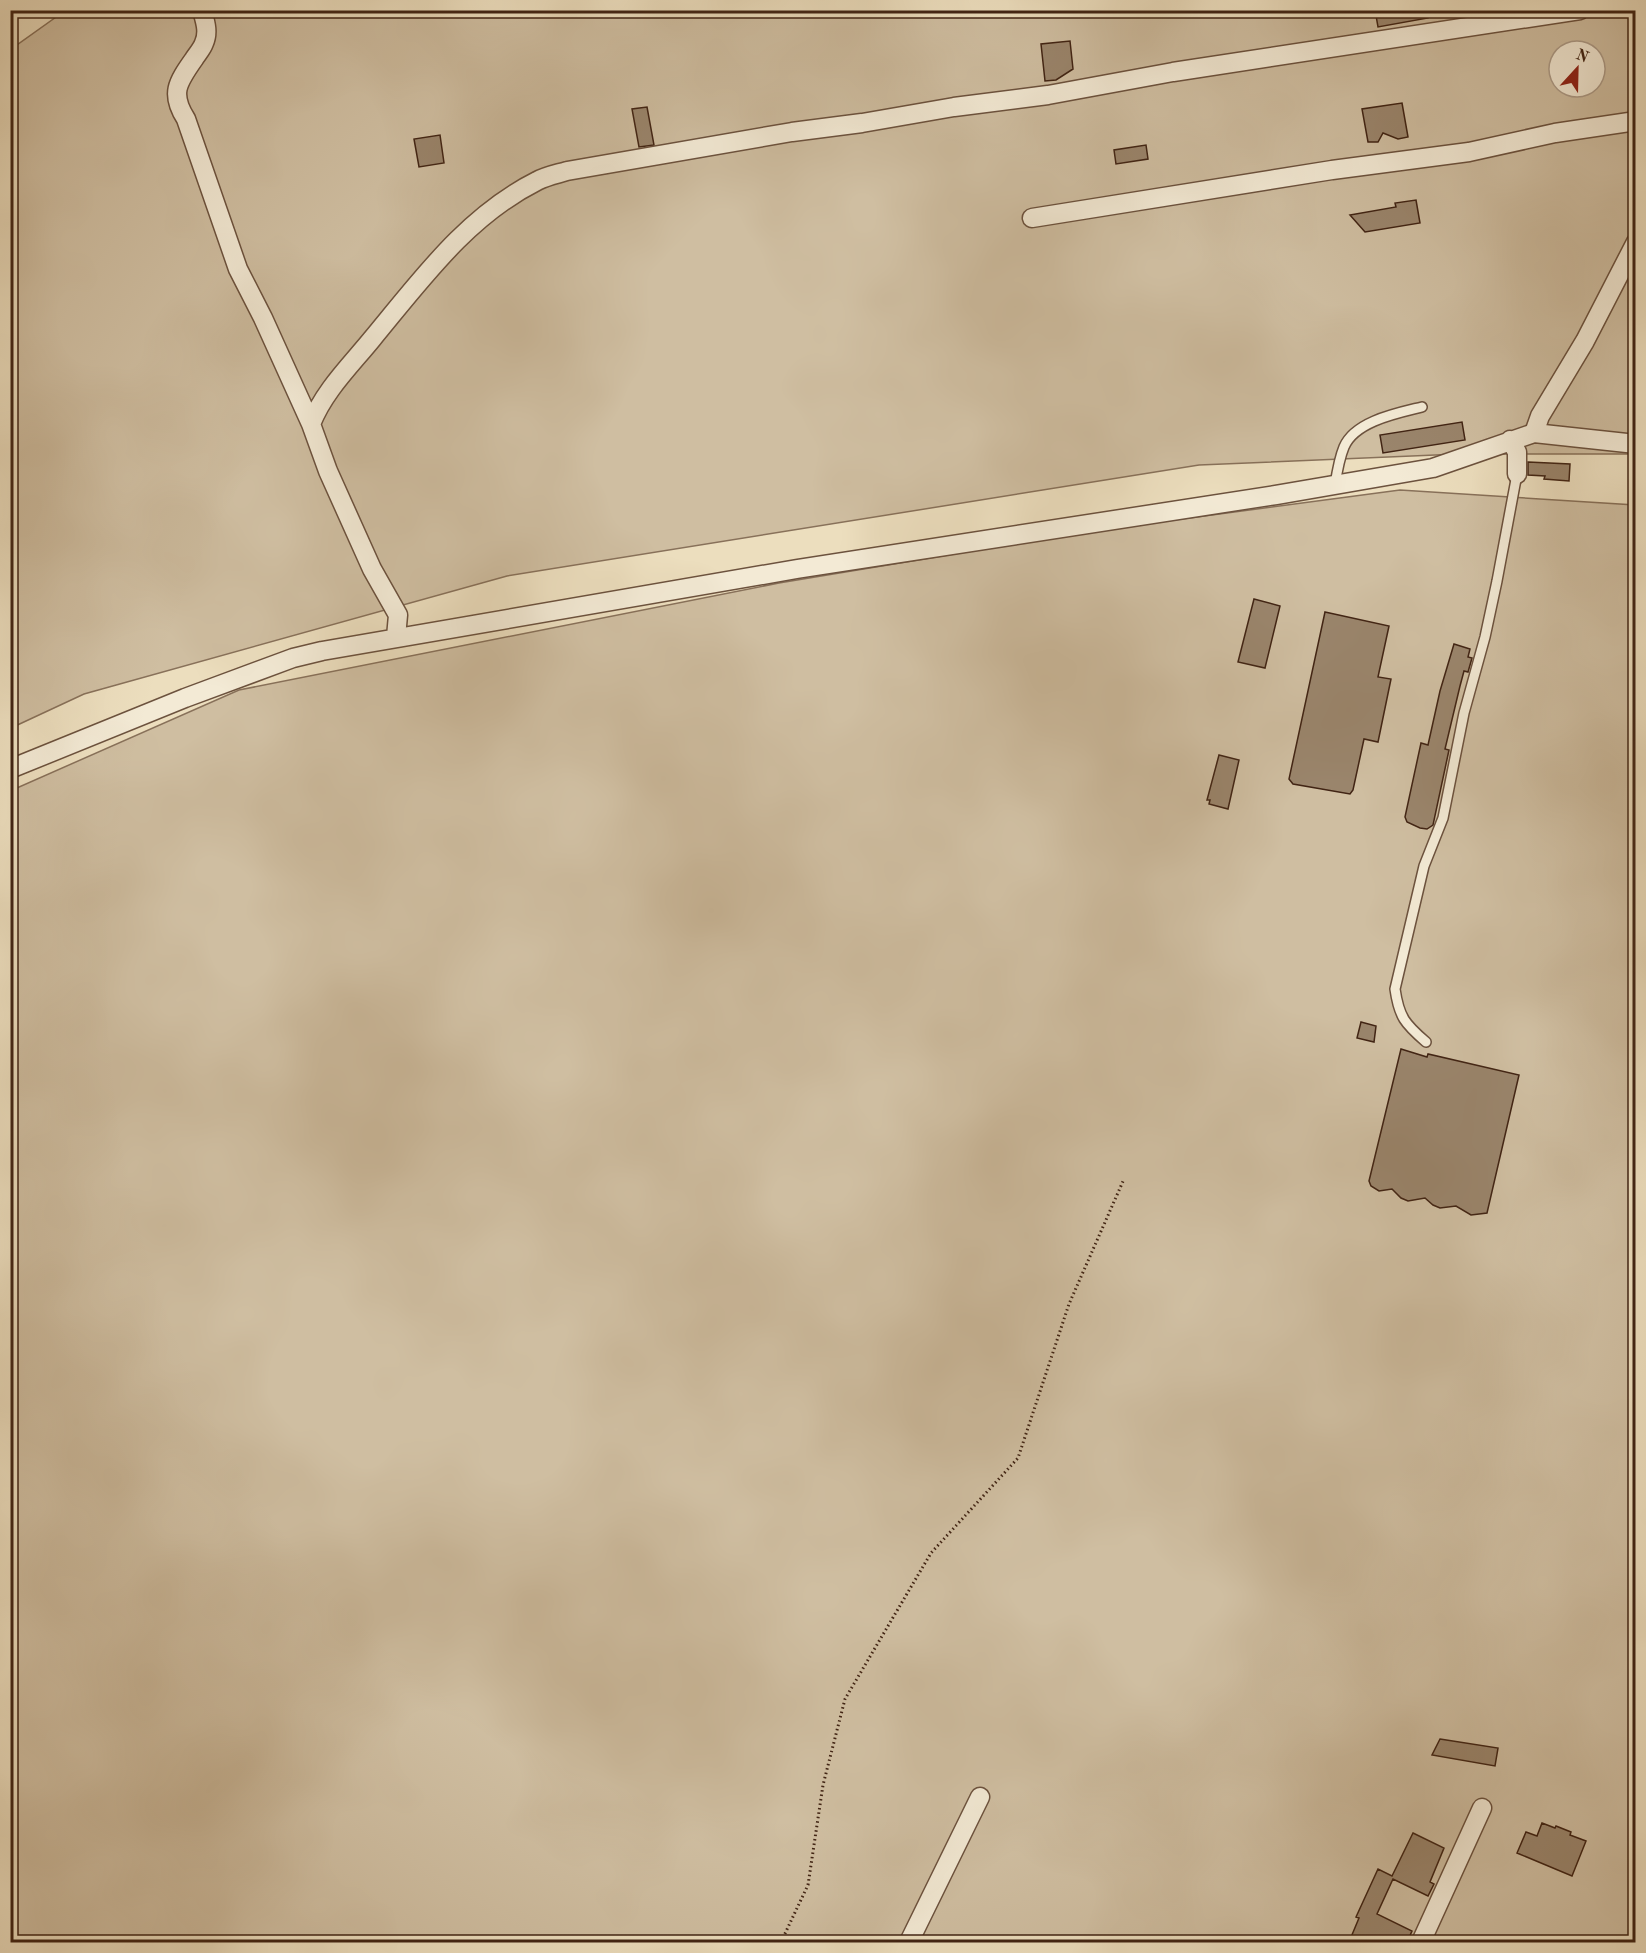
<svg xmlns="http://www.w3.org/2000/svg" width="1646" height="1953" font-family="'Old Standard TT',serif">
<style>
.green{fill:#cfbea1;stroke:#88715a;stroke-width:1.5;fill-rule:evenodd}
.building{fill:#9a856c;stroke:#412414;stroke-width:1.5}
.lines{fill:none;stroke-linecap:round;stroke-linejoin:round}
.lane-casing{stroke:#6c523e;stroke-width:12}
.street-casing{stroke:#6c523e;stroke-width:21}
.path{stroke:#412414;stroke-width:3;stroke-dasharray:1.5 3;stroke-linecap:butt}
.lane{stroke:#f3ead5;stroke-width:9}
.street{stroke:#f3ead5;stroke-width:18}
</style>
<rect width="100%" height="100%" fill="#ecdebe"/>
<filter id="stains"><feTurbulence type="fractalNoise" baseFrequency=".00333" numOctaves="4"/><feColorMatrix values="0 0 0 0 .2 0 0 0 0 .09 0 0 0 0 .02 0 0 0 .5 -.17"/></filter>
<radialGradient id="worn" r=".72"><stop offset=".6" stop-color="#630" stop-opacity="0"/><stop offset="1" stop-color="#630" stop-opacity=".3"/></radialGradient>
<path class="green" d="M66,10L1635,11V454H1459L1199,465L507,576L84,694L11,728L10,50ZM1559,51H1595V87H1559Z
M1400,490L1635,505V1942H11L10,791L239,690L779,583L1099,530Z"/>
<path class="building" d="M1375,10H1427L1428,18L1378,27Z
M1070,41L1073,69L1056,80L1045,81L1041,44Z
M1402,103L1408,137L1398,139L1383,133L1378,142H1368L1362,109Z
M647,107L654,145L639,147L632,109Z
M440,135L444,163L419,167L414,139Z
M1146,145L1148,159L1116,164L1114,150Z
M1416,200L1420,223L1365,232L1350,215L1396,207L1395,203Z
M1462,422L1465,440L1383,453L1380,435Z
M1528,462L1570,464L1569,481L1544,479L1545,476L1528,475Z
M1254,599L1280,606L1265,668L1238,662Z
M1325,612L1389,626L1378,677L1391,679L1378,742L1364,739L1353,790L1350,794L1293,784L1289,779Z
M1454,644L1470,649L1468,657L1472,658L1468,672L1464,671L1460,686L1445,749L1449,750L1433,825L1427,829L1420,828L1407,822L1405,817L1421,743L1428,745L1440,691Z
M1219,755L1239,760L1228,809L1209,804L1210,800H1207Z
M1361,1022L1376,1026L1374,1042L1357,1038Z
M1401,1049L1427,1057L1428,1054L1519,1075L1487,1213L1471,1215L1456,1206L1440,1208L1433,1205L1425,1198L1408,1201L1401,1198L1392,1189L1379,1191L1371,1186L1369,1181Z
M1440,1739L1498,1748L1495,1766L1432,1755Z
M1542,1823L1555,1828L1556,1826L1571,1832L1570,1835L1586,1841L1572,1876L1517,1853L1526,1832L1537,1836Z
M1413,1833L1444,1848L1430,1882L1434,1884L1428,1896L1393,1879L1377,1914L1412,1931L1407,1942H1349L1359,1918L1356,1917L1378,1869L1392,1876Z"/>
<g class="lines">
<g class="lane-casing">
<path id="lane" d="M1335,485C1337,472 1339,459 1344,447C1355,421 1398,413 1422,407
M1426,1042C1405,1024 1399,1017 1395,989L1424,866L1443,818L1464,713L1485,637L1497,581L1517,474"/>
</g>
<g class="street-casing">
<path id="street" d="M202,10C205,21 209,32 204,43C202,49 197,54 194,59C177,83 170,94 186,119L238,269L263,318L311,424L328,471L372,569L398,615L396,637
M1032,218L1332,170L1469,152L1555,133L1636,121
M311,424C324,391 350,366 372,339C421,280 467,216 537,181C546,176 557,174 567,171L792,132L862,123L954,107L1048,95L1173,72L1580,10
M1534,433L1540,416L1585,341L1636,242
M1510,440L1517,452V474
M10,769L185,698L293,658L322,651L797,569L1276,495L1433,468L1534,433L1636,444
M909,1942L980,1797
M1421,1942L1482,1808"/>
</g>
<path class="path" d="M781,1942L808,1885L823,1785L845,1699L931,1553L1018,1458L1069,1304L1124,1179"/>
<use href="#lane" class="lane"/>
<use href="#street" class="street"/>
</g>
<rect width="1646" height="1953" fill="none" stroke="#ecdebe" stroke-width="36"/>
<rect x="12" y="12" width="1622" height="1929" fill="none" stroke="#412414" stroke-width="3"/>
<rect x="18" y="18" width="1610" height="1917" fill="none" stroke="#412414" stroke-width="1.5"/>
<g transform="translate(1577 69) rotate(22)"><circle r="28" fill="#f3ead5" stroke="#ac9b88" stroke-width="1.5"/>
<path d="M0-4.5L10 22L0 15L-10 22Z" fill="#8f2418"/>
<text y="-9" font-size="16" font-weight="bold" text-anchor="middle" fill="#412414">N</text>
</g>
<rect width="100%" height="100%" filter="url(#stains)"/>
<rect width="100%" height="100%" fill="url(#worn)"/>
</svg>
